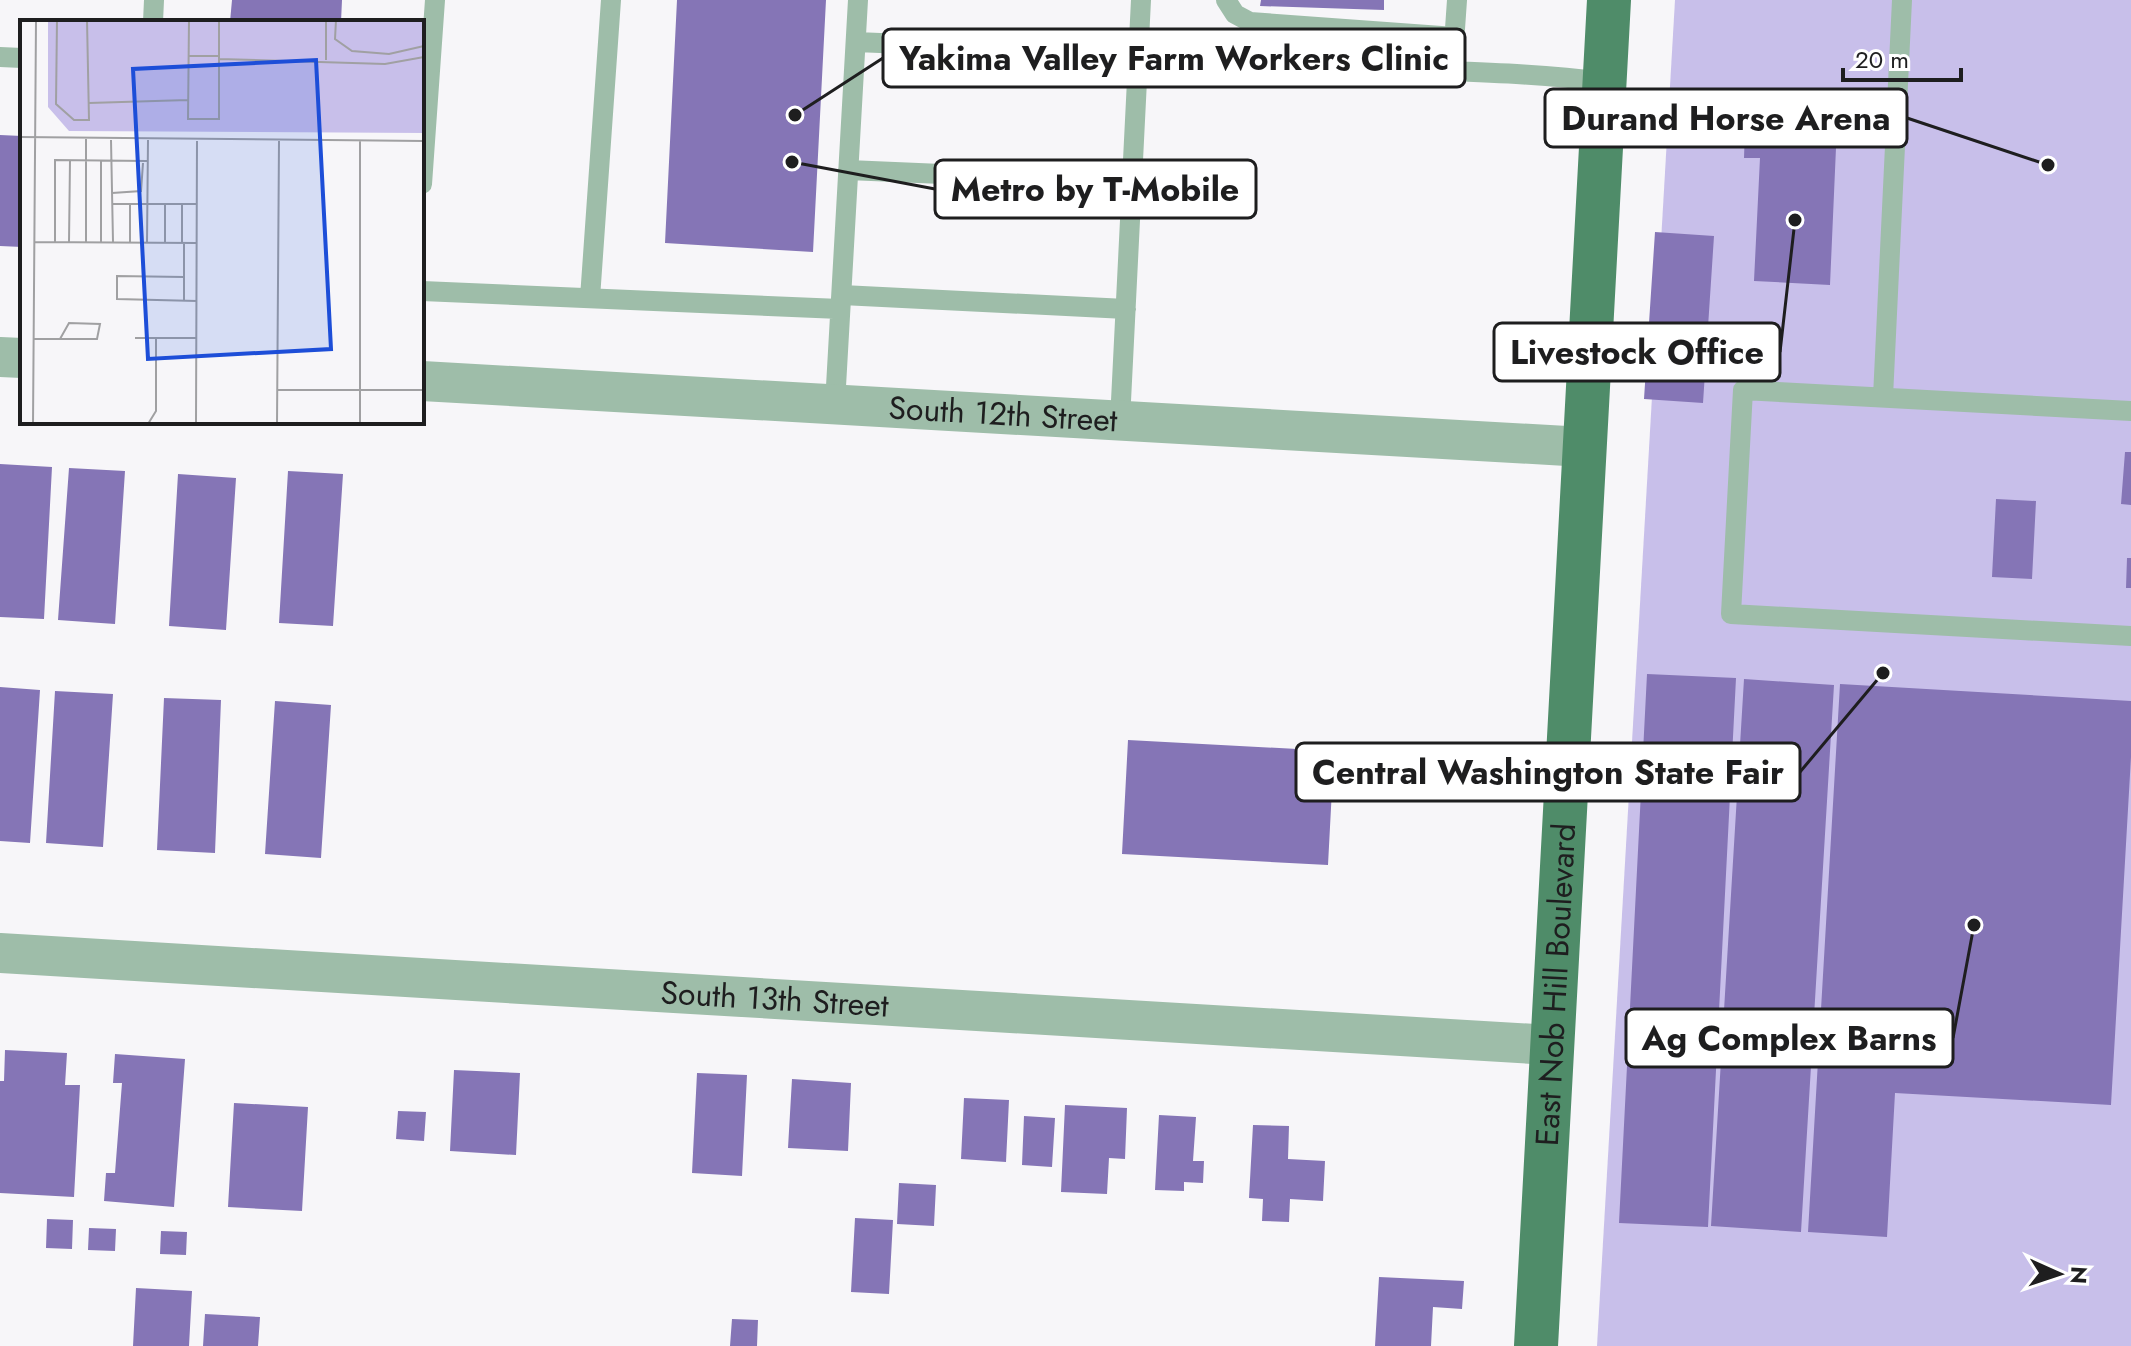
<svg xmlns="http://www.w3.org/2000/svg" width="2131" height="1346" font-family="Jost,sans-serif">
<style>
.green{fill:#c8bfea}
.building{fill:#8575b6}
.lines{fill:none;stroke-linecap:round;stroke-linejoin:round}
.lane{stroke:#9ebda9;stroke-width:20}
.street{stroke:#9ebda9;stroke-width:40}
.primary{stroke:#4f8c69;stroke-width:44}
.labels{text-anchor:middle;stroke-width:6;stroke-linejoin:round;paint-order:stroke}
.street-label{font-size:32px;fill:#1e1e1f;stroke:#fff}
.inset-road{fill:none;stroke:#a0a0a2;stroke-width:2}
.view{fill:#1d4ed8;fill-opacity:0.15;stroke:#1d4ed8;stroke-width:4}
.inset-edge{fill:none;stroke:#1e1e1f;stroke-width:4}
.leader{fill:none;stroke:#1e1e1f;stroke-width:3}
.callout-dot{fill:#1e1e1f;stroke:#fff;stroke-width:3}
.callout{fill:#fff;stroke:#1e1e1f;stroke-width:3}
.callout-label{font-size:34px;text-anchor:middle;font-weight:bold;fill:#1e1e1f}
</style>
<rect width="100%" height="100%" fill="#f7f6f9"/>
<path class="green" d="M1675,0H2131V1346H1597Z"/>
<path class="building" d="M232,0H342L341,22H230Z
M677,0H826L813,252L665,243Z
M1261,0H1384V10L1260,6Z
M1746,98L1838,102L1830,285L1754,281L1760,158H1744Z
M0,135L22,136V247L0,246Z
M1655,232L1714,236L1703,403L1644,399Z
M2125,452H2131V505L2121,504Z
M0,464L52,467L44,619L0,617Z
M69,468L125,471L115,624L58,620Z
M288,471L343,474L333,626L279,623Z
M178,474L236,478L226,630L169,626Z
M1996,499L2036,501L2032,579L1992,577Z
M2127,558H2131V588H2126Z
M1647,674L1736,678L1708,1227L1619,1223Z
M1744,679L1834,685L1801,1232L1711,1226Z
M1840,684L2131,701V757L2111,1105L1895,1093L1887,1237L1808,1232Z
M0,687L40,690L30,843L0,841Z
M55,691L113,694L103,847L46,843Z
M164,698L221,700L215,853L157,850Z
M275,701L331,705L321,858L265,854Z
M1128,740L1334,751L1328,865L1122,854Z
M5,1050L67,1053L65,1085H80L74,1197L0,1193V1081H4Z
M115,1054L185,1059L174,1207L104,1201L106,1173H115L122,1083H113Z
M454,1070L520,1073L516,1155L450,1151Z
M697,1073L747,1075L742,1176L692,1173Z
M792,1079L851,1083L848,1151L788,1148Z
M964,1098L1009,1100L1006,1162L961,1159Z
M234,1103L308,1107L302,1211L228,1207Z
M1065,1105L1127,1108L1125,1159L1109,1158L1107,1194L1061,1192Z
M398,1111L426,1112L424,1141L396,1139Z
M1159,1115L1196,1117L1193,1161H1204L1203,1183L1184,1182V1191L1155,1190Z
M1024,1116L1055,1118L1052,1167L1022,1165Z
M1253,1125L1289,1126L1288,1159L1325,1161L1323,1201L1290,1199L1289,1222L1262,1221L1263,1199L1249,1198Z
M899,1183L936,1185L934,1226L897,1224Z
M855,1218L893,1220L889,1294L851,1292Z
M47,1219L73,1220L72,1249L46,1248Z
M89,1228L116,1229L115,1251L88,1250Z
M161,1231L187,1232L186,1255L160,1254Z
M1379,1277L1464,1281L1462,1309L1433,1307L1431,1346H1375Z
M136,1288L192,1291L189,1346H133Z
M205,1314L260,1317L258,1346H203Z
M732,1319L758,1320L757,1346H730Z"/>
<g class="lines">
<path class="lane" d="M1226,0L1235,14L1250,22L1455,37
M153,22L154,0
M856,42C1030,49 1205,57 1379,68C1454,72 1529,72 1604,82
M0,57L22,58
M1452,72L1457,0
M848,170L1132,182
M422,184L435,0
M422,291L840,309
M842,295L1126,309
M590,298L611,0
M1883,397L1902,0
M835,404L858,0
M2131,411L1743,390L1731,614L2131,636
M1120,421L1141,0"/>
<g class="street">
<path d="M0,357L22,358"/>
<path id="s1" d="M422,381L1584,447"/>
<path id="s2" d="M0,953L1551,1045"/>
</g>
<path class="primary" id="s3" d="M1536,1346L1609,0"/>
</g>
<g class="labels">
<g class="street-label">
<text dy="11" stroke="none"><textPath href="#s1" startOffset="582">South 12th Street</textPath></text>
<text dy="11" stroke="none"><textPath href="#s3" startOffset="362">East Nob Hill Boulevard</textPath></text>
<text dy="11" stroke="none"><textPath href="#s2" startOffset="776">South 13th Street</textPath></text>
</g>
</g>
<g transform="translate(20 20)">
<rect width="404" height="404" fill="#f7f6f9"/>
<path d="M28,0H404V113L49,111L28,87Z" fill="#c8bfea"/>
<path class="inset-road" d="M37,0L36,84L54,100H69L67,0M169,0L168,99H199V0M306,0V40M316,0L315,19L332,31L369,34L404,26M354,0H382M169,36H199M199,39L365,44L404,37M69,83L168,80M0,117L404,121M66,119V222M91,120L93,222M92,173L121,171L123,143M92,184H177M110,184V222M145,184V223M162,184V223M14,222L177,223M35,222V140L127,141M49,222L50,140M81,222V141M127,222L128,120M164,223V281M164,257L97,256V279L177,281M115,318H177M14,319H77L80,304L49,303L40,319M257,370H404M13,404L16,0M128,404L136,391V318M176,404L177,121M257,404L259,121M340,404V121"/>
<path class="view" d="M296,40L311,329L128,339L113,49Z"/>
<rect width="404" height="404" class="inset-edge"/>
</g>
<path class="leader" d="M795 115L883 58M2048 165L1907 118M792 162L935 189M1795 220L1780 352M1883 673L1800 772M1974 925L1953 1038"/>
<g class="callout-dot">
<circle cx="795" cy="115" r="8"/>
<circle cx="2048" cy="165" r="8"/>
<circle cx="792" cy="162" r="8"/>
<circle cx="1795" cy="220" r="8"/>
<circle cx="1883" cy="673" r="8"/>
<circle cx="1974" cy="925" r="8"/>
</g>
<g class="callout">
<rect x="883" y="29" width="582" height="58" rx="8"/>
<rect x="1545" y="89" width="362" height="58" rx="8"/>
<rect x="935" y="160" width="321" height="58" rx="8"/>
<rect x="1494" y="323" width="286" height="58" rx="8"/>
<rect x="1296" y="743" width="504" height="58" rx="8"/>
<rect x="1626" y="1009" width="327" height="58" rx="8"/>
</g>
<g class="callout-label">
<text x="1174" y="70">Yakima Valley Farm Workers Clinic</text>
<text x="1726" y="130">Durand Horse Arena</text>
<text x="1095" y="201">Metro by T-Mobile</text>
<text x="1637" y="364">Livestock Office</text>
<text x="1548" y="784">Central Washington State Fair</text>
<text x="1789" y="1050">Ag Complex Barns</text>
</g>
<g transform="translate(2059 1274) rotate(93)" stroke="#ffffff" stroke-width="6" paint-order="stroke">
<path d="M0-6L14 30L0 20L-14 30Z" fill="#1e1e1f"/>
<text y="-12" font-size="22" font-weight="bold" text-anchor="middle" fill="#1e1e1f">N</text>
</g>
<path d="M1843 68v12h118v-12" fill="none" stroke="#1e1e1f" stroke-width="4"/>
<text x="1855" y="68" font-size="24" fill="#1e1e1f" stroke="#ffffff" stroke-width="6" paint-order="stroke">20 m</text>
</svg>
